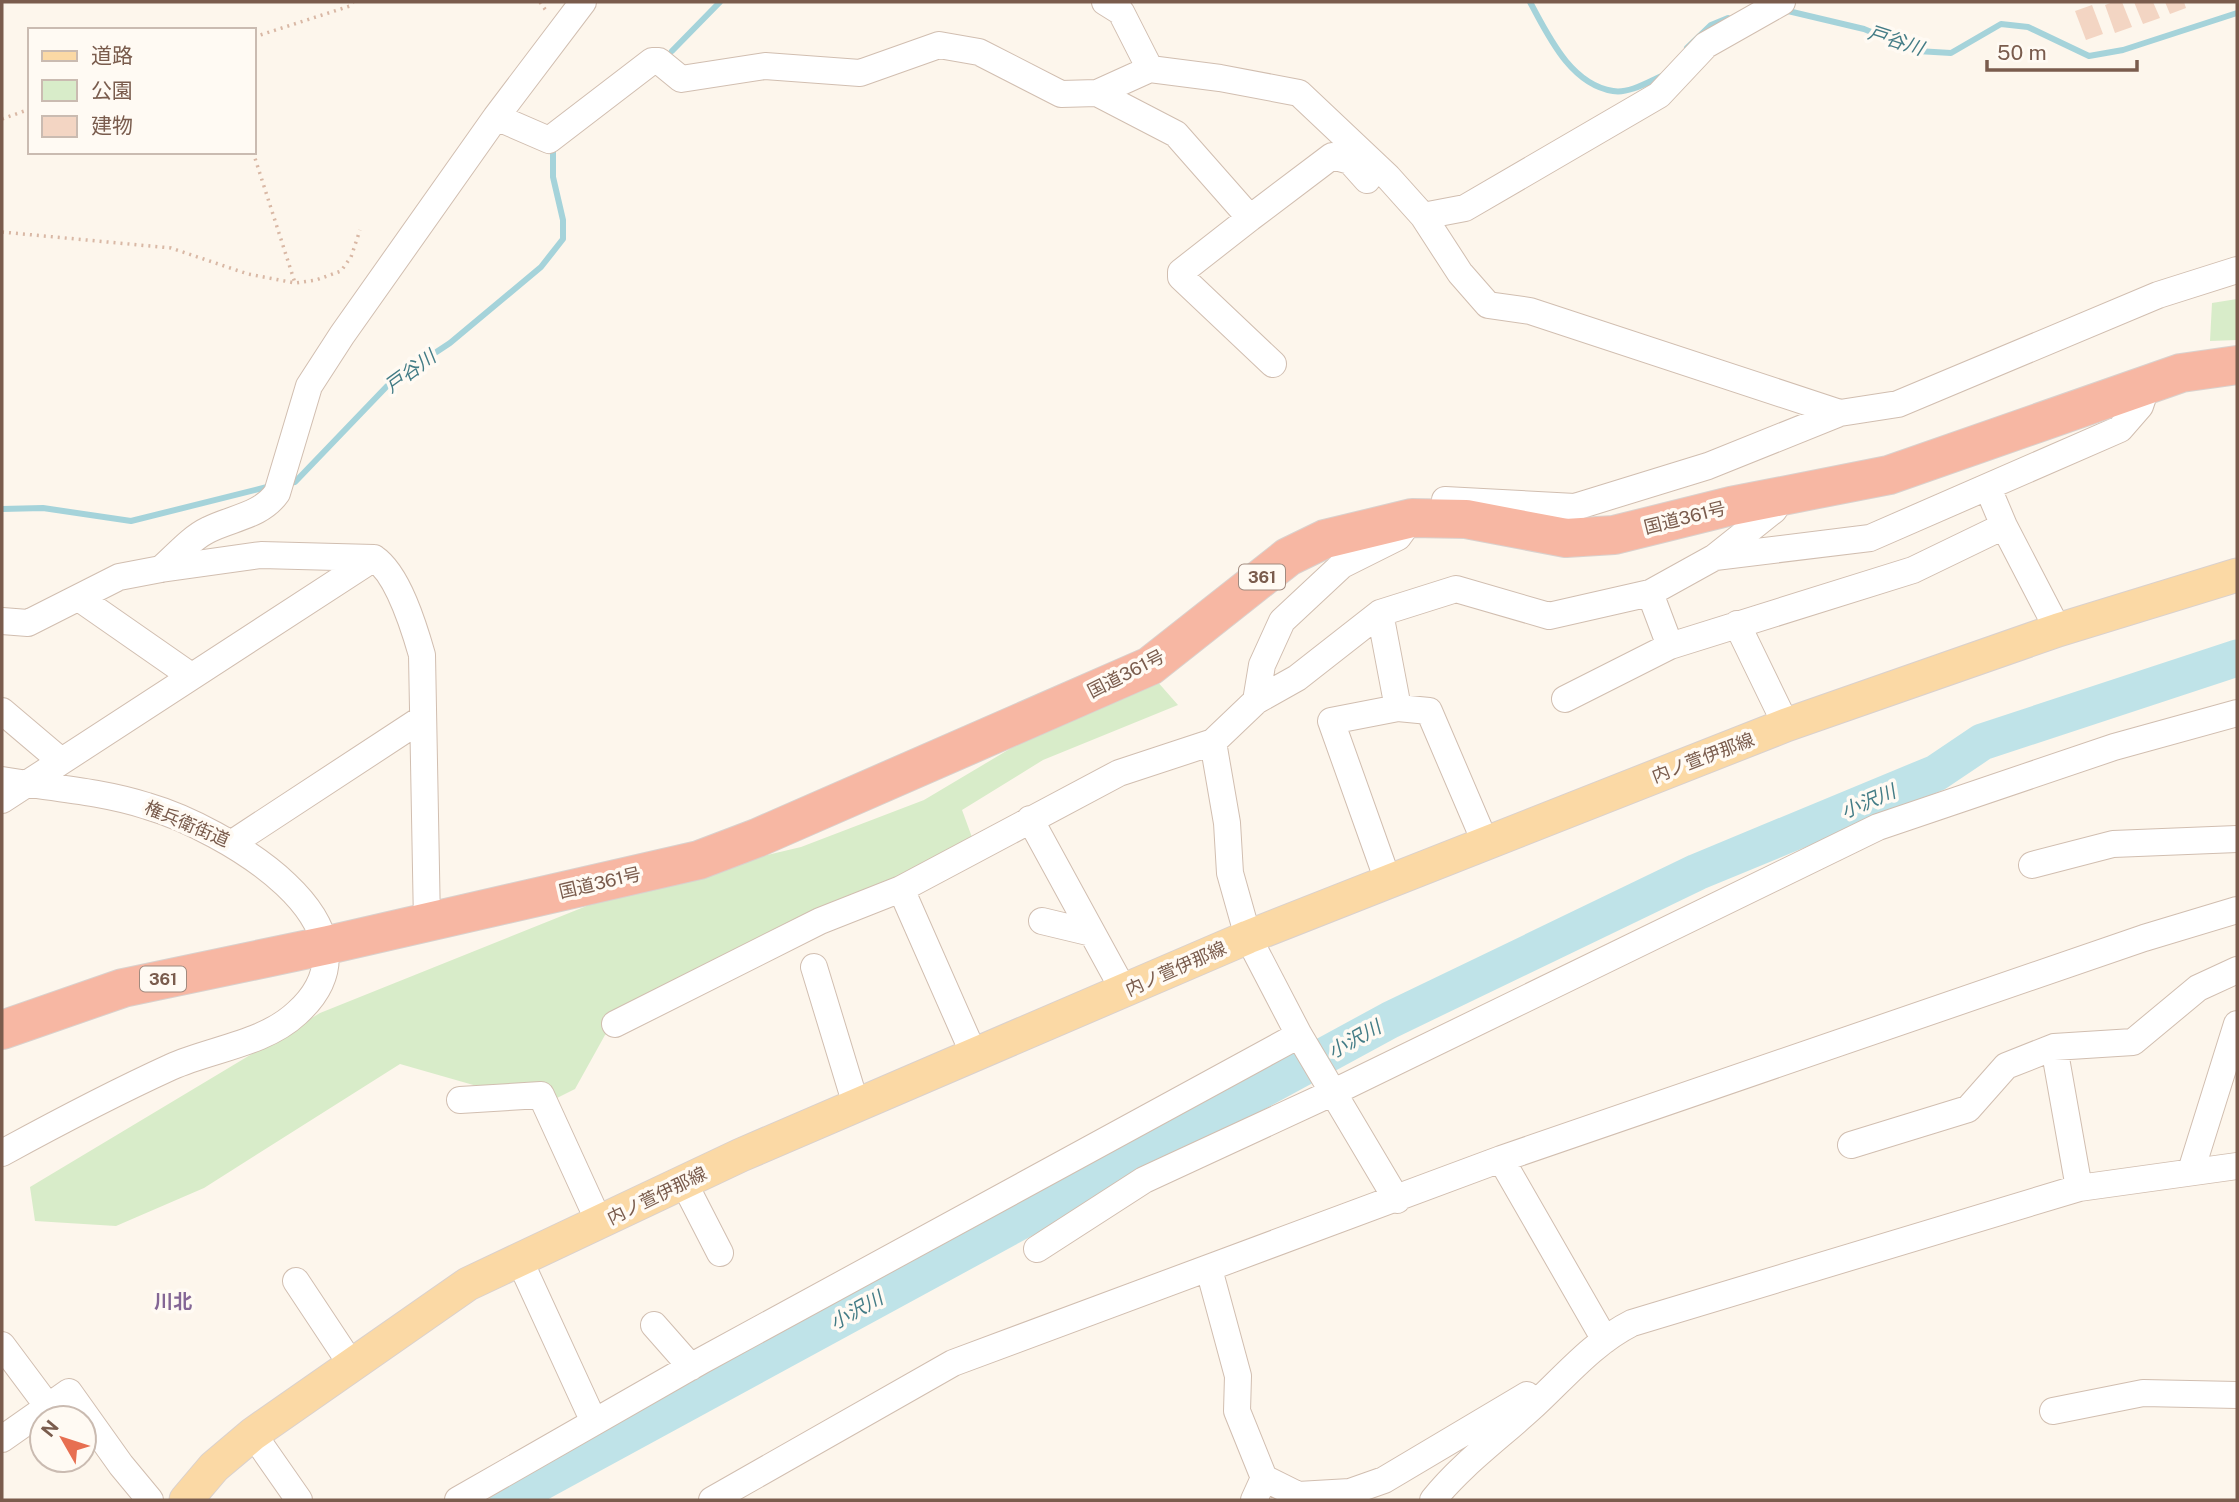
<svg xmlns="http://www.w3.org/2000/svg" width="2239" height="1502" font-family="'Public Sans','Noto Sans JP',sans-serif">
	<style>
		.green { fill: #d8ecc9 }
		.lines { fill: none; stroke-linecap: round; stroke-linejoin: round }
		.stream { stroke: #a5d3da; stroke-width: 6 }
		.river { stroke: #bfe3e8; stroke-width: 37 }
		.building { fill: #f3d5c3 }
		.minor-casing { stroke: #d1beb0; stroke-width: 28 }
		.major-casing { stroke: #dad1cd; stroke-width: 35 }
		.highway-casing { stroke: #dad1cd; stroke-width: 40 }
		.path { stroke: #d9b8a5; stroke-width: 3.5; stroke-dasharray: 2 5; stroke-linecap: butt }
		.minor { stroke: #fff; stroke-width: 26 }
		.major { stroke: #fbd9a5; stroke-width: 33 }
		.highway { stroke: #f7b7a3; stroke-width: 38 }
		.labels { text-anchor: middle; stroke-width: 7; stroke-linejoin: round; paint-order: stroke }
		.shield { fill: #fffaf3; stroke: #a28b7f; stroke-width: 2 }
		.shield-label { font-size: 16px; font-weight: bold; fill: #7a5c4d }
		.street-label { font-size: 18px; fill: #7a5c4d; stroke: #fffaf3 }
		.water-label { font-size: 19px; font-style: italic; fill: #437c86; stroke: #fffaf3 }
		.neighbourhood-label { font-size: 19px; font-weight: bold; fill: #846695; stroke: #fffaf3 }
	</style>
	<rect width="100%" height="100%" fill="#fdf6ec"/>
	<!-- green -->
	<path class="green" d="M2237,299V340L2210,341L2212,303Z
		M1156,680L1178,705L1043,760L962,810L973,840L948,867L787,926L605,1035L575,1089L543,1105L400,1064L204,1188L116,1226L35,1221L30,1187L320,1013L639,885L801,847L924,800L1087,703Z"/>
	<g class="lines">
		<!-- stream -->
		<path class="stream" d="M1530,2C1548,35 1570,84 1613,91C1629,94 1650,81 1664,75
			M1788,11L1864,29L1917,51L1951,53L2001,24L2028,27L2089,56L2123,50L2237,13
			M1687,48L1711,25L1728,18
			M672,51L720,2
			M289,483L295,482L391,382L450,343L541,267L563,239V220L553,177V148L556,147
			M2,509L43,508L131,521L271,486"/>
		<!-- river -->
		<path class="river" d="M508,1500L1390,1020L1697,872L1936,773L1982,742L2237,658"/>
	</g>
	<!-- building -->
	<path class="building" d="M2113,2H2122L2132,27L2115,33L2105,5Z
		M2134,2H2153L2160,18L2143,24Z
		M2165,2H2184L2186,8L2170,14Z
		M2092,5L2103,34L2086,40L2075,11Z"/>
	<g class="lines">
		<!-- minor casing -->
		<g class="minor-casing">
			<path id="minor" d="M1105,2L1121,12L1150,69
				M1097,93L1176,134L1250,218L1332,156L1350,161L1367,180
				M496,117L549,140L652,61H659L681,79L765,66L860,73L939,45L979,52L1061,94L1097,93L1150,69L1220,78L1299,93L1388,177L1423,216L1460,273L1488,305L1530,311L1840,413
				M1423,216L1465,208L1659,95L1706,45L1782,2
				M1250,218L1181,272V277L1273,364
				M1988,488L2004,526L2058,630
				M1445,500L1575,507L1708,466L1840,413L1898,404L2158,295L2237,270
				M1715,557L1870,538L2120,429L2140,406L2147,385
				M161,569C175,557 191,538 208,530C231,518 261,516 277,493L309,386L342,335L496,117L583,2
				M1650,593L1670,646
				M79,598L191,676
				M1380,613L1398,708L1331,721L1388,881
				M2,621L28,623L119,577L161,569L261,555L374,558C398,574 414,627 422,655L427,923
				M1737,624L1786,725
				M1565,699L1670,646L1913,570L2004,526
				M1256,701L1297,678L1380,613L1456,589L1549,616L1650,593L1715,557L1774,510L1782,497
				M1398,708L1429,711L1485,842
				M2,711L61,761
				M2,780C51,788 100,791 147,806C220,827 394,925 297,1013C264,1044 211,1049 171,1067C114,1093 57,1123 2,1153
				M2,800L374,558
				M1030,819L1124,991
				M234,842L423,718
				M2032,865L2113,844L2237,839
				M901,889L975,1057
				M1042,921L1092,933
				M814,967L856,1105
				M615,1024L820,921L901,889L1119,773L1213,742
				M2054,1047L2079,1188
				M460,1100L541,1095L600,1224
				M1851,1145L1968,1109L2006,1066L2054,1047L2133,1042L2198,988L2237,970
				M1501,1159L1605,1340
				M2191,1171L2237,1024
				M684,1183L720,1253
				M1397,1200L1299,1035L1248,937L1230,873L1227,823L1213,742L1256,701L1262,665L1282,621L1342,565L1398,537L1406,526
				M1037,1249L1144,1180L1334,1092L1878,827L2114,747L2237,713
				M520,1261L594,1422
				M1209,1269L1238,1376L1237,1411L1264,1478L1254,1500
				M296,1281L351,1364
				M654,1325L691,1367
				M2,1345L49,1408
				M2053,1411L2143,1393L2237,1395
				M253,1434L299,1500
				M2,1439L69,1392L121,1465L150,1500
				M1264,1478L1298,1495L1350,1492L1384,1480L1527,1395
				M458,1500L701,1361L1299,1035
				M712,1500L953,1363L1501,1159L2144,938L2237,910
				M1433,1500C1461,1465 1497,1439 1530,1409C1563,1379 1592,1343 1632,1323L2079,1188L2237,1166"/>
		</g>
		<!-- major casing -->
		<g class="major-casing">
			<path id="major" d="M186,1500L214,1467L253,1434L468,1284L741,1155L1248,937L1786,725L2058,630L2237,575"/>
		</g>
		<!-- highway casing -->
		<g class="highway-casing">
			<path id="highway" d="M2,1030L123,988L328,945L699,860L757,838L1150,666L1288,557L1325,539L1412,518L1466,519L1566,538L1614,535L1731,506L1889,475L2181,373L2237,365"/>
		</g>
		<!-- path -->
		<path class="path" d="M540,2L547,12
			M254,37L350,6L353,2
			M2,119L30,109
			M253,152L295,283
			M2,232L171,248L248,274L295,283L316,280L341,271L351,257L360,230"/>
		<!-- minor -->
		<use href="#minor" class="minor"/>
		<!-- major -->
		<use href="#major" class="major"/>
		<!-- highway -->
		<use href="#highway" class="highway"/>
	</g>
	<g class="labels">
		<!-- shield labels -->
		<g class="shield">
			<rect x="1239" y="564.5" width="46" height="25" rx="5"/>
			<rect x="140" y="966.5" width="46" height="25" rx="5"/>
		</g>
		<g class="shield-label">
			<text x="1262" y="583">361</text>
			<text x="163" y="985">361</text>
		</g>
		<!-- street labels -->
		<g class="street-label">
			<text transform="translate(1685 518) rotate(-14)" y="6">国道361号</text>
			<text transform="translate(1126 674) rotate(-27)" y="6">国道361号</text>
			<text transform="translate(1703 758) rotate(-21)" y="6">内ノ萱伊那線</text>
			<text transform="translate(187 824) rotate(23)" y="6">権兵衛街道</text>
			<text transform="translate(600 883) rotate(-13)" y="6">国道361号</text>
			<text transform="translate(1176 969) rotate(-24)" y="6">内ノ萱伊那線</text>
			<text transform="translate(657 1196) rotate(-26)" y="6">内ノ萱伊那線</text>
		</g>
		<!-- water labels -->
		<g class="water-label">
			<text transform="translate(1896 40) rotate(18)" y="7">戸谷川</text>
			<text transform="translate(410 371) rotate(-36)" y="7">戸谷川</text>
			<text transform="translate(1868 801) rotate(-23)" y="7">小沢川</text>
			<text transform="translate(1354 1039) rotate(-29)" y="7">小沢川</text>
			<text transform="translate(856 1310) rotate(-29)" y="7">小沢川</text>
		</g>
		<!-- neighbourhood labels -->
		<g class="neighbourhood-label">
			<text x="173" y="1308">川北</text>
		</g>
	</g>
	<!-- border -->
	<rect width="2239" height="1502" fill="none" stroke="#7a5c4d" stroke-width="7"/>
	<!-- legend -->
	<rect x="28" y="28" width="228" height="126" fill="#fffaf3" stroke="#cabbb1" stroke-width="2"/>
	<rect x="42" y="51" width="35" height="10" fill="#fbd9a5" stroke="#cabbb1" stroke-width="2"/>
	<text x="91" y="63" font-size="21" fill="#7a5c4d">道路</text>
	<rect x="42" y="80" width="35" height="21" fill="#d8ecc9" stroke="#cabbb1" stroke-width="2"/>
	<text x="91" y="98" font-size="21" fill="#7a5c4d">公園</text>
	<rect x="42" y="116" width="35" height="21" fill="#f3d5c3" stroke="#cabbb1" stroke-width="2"/>
	<text x="91" y="133" font-size="21" fill="#7a5c4d">建物</text>
	<!-- north arrow -->
	<g transform="translate(63 1439) rotate(309)"><circle r="33" fill="#fffaf3" stroke="#cabbb1" stroke-width="2"/>
	<path d="M0-5L12 26L0 18L-12 26Z" fill="#e76f51"/>
	<text y="-10" font-size="19" font-weight="bold" text-anchor="middle" fill="#7a5c4d">N</text>
	</g>
	<!-- scale -->
	<path d="M1987 60v10h150v-10" fill="none" stroke="#7a5c4d" stroke-width="3.5"/>
	<text x="1997" y="60" font-size="21" fill="#7a5c4d" stroke="#fffaf3" stroke-width="5" paint-order="stroke">50 m</text>
</svg>
